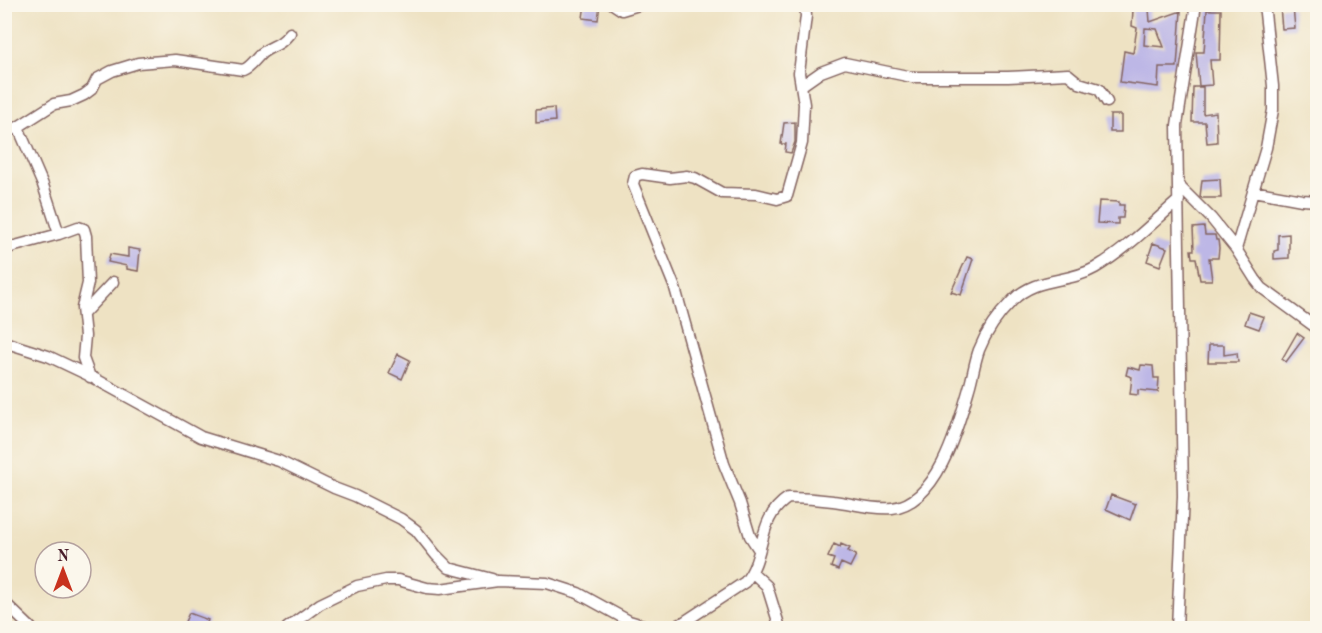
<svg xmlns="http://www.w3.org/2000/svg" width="1322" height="633" font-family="'Old Standard TT',serif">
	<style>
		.building { fill: #bdb7e6; fill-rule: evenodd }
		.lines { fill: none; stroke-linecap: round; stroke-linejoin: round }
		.street-casing { stroke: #836360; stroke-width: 13 }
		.street { stroke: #fff; stroke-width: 10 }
	</style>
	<rect width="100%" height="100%" fill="#fbf7ec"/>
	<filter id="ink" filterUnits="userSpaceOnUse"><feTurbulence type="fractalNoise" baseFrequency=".0167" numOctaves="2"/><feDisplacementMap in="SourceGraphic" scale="12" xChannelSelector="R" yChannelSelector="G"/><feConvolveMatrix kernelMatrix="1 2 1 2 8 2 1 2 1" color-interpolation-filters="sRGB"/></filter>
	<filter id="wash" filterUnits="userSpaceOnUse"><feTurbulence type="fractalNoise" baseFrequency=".008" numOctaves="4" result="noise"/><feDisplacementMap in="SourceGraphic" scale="24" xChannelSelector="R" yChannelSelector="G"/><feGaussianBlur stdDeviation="1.35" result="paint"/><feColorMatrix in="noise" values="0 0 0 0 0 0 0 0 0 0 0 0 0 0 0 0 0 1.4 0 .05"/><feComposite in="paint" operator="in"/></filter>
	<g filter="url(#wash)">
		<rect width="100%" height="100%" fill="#eee2c3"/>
		<g id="blocks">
			<!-- building -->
			<path class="building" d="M585,4H600L598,20L583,18Z
				M1280,7H1293L1295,28L1282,29Z
				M1149,9L1150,22L1181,11L1177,67H1159L1158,87L1120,82L1124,51L1133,53L1137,28L1132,26L1133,10ZM1145,28L1157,29L1164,47L1144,45Z
				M1207,10H1221L1220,60H1210L1212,85L1199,86L1196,52H1204Z
				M1193,87H1203V114L1216,112L1217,142L1207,143L1205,122H1192Z
				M554,108L555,121L536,123V110Z
				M1110,115H1121V132H1110Z
				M795,122V142L791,153L785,152L786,144H781L784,123Z
				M1220,179L1221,198H1202L1200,197L1202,180Z
				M1099,201L1119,202V205H1124L1123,218H1118V224L1097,223Z
				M1204,227L1205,235H1215L1216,240H1218L1219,248L1218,258H1209L1212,280H1200L1196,258H1192L1191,250H1194L1193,228Z
				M1289,234V258L1274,259V251L1278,250V235Z
				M1153,243L1167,248L1160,266L1147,261Z
				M128,248L140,250L138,271L127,269V266L108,262L110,254L128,257Z
				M967,257L973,259L961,295L951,292Z
				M1249,312L1264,317L1259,329L1245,324Z
				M1297,333L1304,338L1286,362L1282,359Z
				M1209,345H1224V355L1237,353L1238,362H1208Z
				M398,354L410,360L402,379L389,373Z
				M1141,365L1153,366L1154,378H1159L1158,392L1138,390V395L1130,394L1132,377L1126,375L1128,367L1140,370Z
				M1111,495L1135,504L1136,503L1130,520L1106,509Z
				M834,544L840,547L841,544L850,548L848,551L856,555L850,567L841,563L838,570L831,567L834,559L828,557Z
				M189,613L208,620L205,628H190L183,626Z"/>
		</g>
	</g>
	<g filter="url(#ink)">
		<use href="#blocks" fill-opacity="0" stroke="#836360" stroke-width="1.5"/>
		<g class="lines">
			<!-- street casing -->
			<g class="street-casing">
				<path id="street" d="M613,4L622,10L642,4
					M801,86L821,72L845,63L912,77H1008L1068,74L1079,83L1099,89L1107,102
					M18,127L43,185L59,234L78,227L84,229L86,236L88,283L82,308L85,336L83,358L90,377
					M4,132L18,127L54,104L71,101L84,95L92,89L97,79L112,71L138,63L175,60L243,70C251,67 255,59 262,53C273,44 278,48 290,33
					M1178,185L1211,218L1236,249L1255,279L1262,288L1318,329
					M1253,191L1302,200L1318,201
					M4,249L59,234
					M1236,249L1266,148L1273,110V86L1264,4
					M83,314L113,282
					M4,342L48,356L88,375L201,437L279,461L334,488L355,496L401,519L416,530L436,555L449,568L492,579
					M759,550L750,536L740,503L724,464L675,288L633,184L635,176L642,174L670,178L687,176L695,178L722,193L756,194L777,199L787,196L802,143L804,104L799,73L806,16L805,4
					M753,573L767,586L780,628
					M4,602L31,628
					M287,628L320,604L357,586L386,580H398L427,588L440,589L498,581L547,583L578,593L629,621L646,626L665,628L681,624L745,582C767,555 756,519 788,498C803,498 818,499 833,501C852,503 872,510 892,508C939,503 959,423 970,385C973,374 975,361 979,350C986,332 999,314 1012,301C1036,276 1067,284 1095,268C1126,250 1151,224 1179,200
					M1177,628L1183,496L1177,125L1196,4"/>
			</g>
			<!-- street -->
			<use href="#street" class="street"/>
		</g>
	</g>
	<!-- margin -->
	<rect width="1322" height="633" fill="none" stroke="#fbf7ec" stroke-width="24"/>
	<!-- north arrow -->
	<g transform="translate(63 570)"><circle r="28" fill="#fbf7ec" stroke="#b4a19f" stroke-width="1.5"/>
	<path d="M0-4.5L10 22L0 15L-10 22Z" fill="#c8321e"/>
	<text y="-9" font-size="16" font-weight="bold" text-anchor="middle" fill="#4a1f2b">N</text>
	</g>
</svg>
